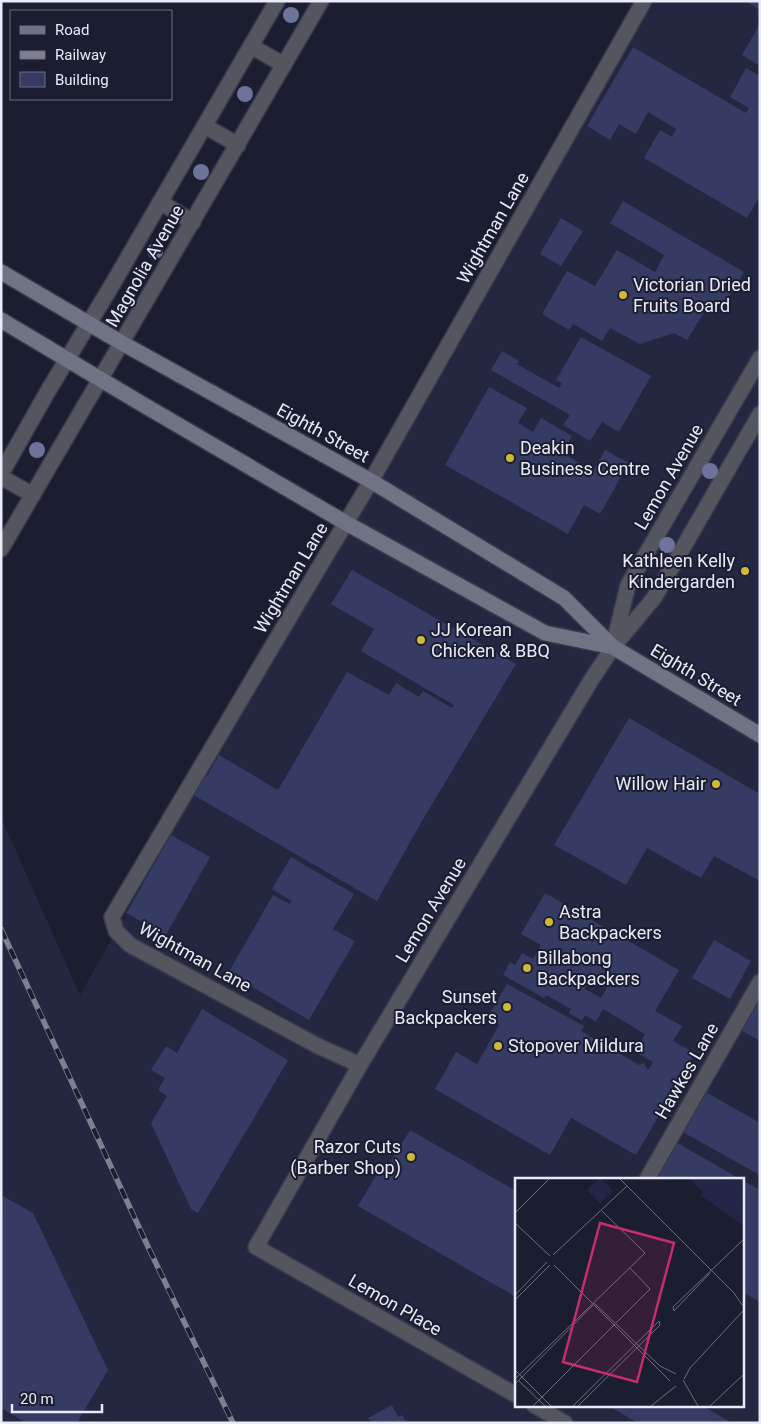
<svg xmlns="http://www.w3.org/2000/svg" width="761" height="1424" font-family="Roboto,sans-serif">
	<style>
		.built { fill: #242740; fill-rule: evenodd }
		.building { fill: #363b64; fill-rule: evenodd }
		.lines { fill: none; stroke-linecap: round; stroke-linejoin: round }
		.lane-casing { stroke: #383a4c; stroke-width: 18 }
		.street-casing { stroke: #383a4c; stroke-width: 18 }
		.secondary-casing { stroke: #383a4c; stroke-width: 18 }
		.lane { stroke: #53555f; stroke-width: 15 }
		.street { stroke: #53555f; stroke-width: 15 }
		.secondary { stroke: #707383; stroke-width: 15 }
		.rail-casing { stroke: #7e8091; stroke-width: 5.5 }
		.rail { stroke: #1b1d30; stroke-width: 4; stroke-dasharray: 11; stroke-linecap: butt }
		.tree { fill: #6e739b }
		.poi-dot { fill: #d0b736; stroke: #1b1d30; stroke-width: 2 }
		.labels { text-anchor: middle; stroke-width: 4; stroke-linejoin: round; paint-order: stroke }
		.street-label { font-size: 18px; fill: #e8ebf8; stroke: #1b1d30 }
		.poi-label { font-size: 18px; fill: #e8ebf8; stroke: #1b1d30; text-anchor: start }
		.inset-road { fill: none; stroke: #6d6f80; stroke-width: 1 }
		.view { fill: #c62d6b; fill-opacity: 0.15; stroke: #c62d6b; stroke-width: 2.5 }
		.inset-edge { fill: none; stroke: #e8ebf8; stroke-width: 2.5 }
	</style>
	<rect width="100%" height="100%" fill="#1b1d30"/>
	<!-- built -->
	<path class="built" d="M639,1H760V1423H1V817L80,995ZM516,1179H742V1405H516Z"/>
	<!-- building -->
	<path class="building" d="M745,1H760V10Z
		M760,24V66L742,55Z
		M633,47L746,113L749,108L730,97L746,68L760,76V196L747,218L644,158L660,130L672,137L676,129L648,112L636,134L619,124L610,140L587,126Z
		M623,201L744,272L721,310L709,304L687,340L674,333L640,344L610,328L602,341L573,324L569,330L542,314L567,271L595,286L617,250L655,272L664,255L610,223Z
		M561,218L583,231L561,266L540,254Z
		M581,337L651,376L619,432L602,422L590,441L563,425L570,415L491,370L502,351L519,361L517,364L559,388L562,383L556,380Z
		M489,387L527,408L518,423L533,432L541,418L572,436L562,453L593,471L605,450L629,463L600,514L584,505L568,534L445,465Z
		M352,570L516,664L422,821L377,901L190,793L202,773L207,776L219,755L278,790L347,672L389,695L396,683L419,697L423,691L452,708L454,705L361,651L374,629L331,604Z
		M629,718L760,794V881L714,856L701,878L647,848L626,885L554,845Z
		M171,835L210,857L166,935L126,913Z
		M291,857L354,894L333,929L355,941L309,1020L228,973L273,895L290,904L292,901L272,889Z
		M545,893L679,970L655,1011L682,1026L673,1041L695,1053L636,1155L571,1118L550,1155L435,1089L456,1052L477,1064L499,1025L487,1018L507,984L584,1026L581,1031L639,1065L644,1063L648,1070L653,1062L635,1052L645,1034L603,1009L596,1022L585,1015L582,1021L569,1013L571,1009L546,995L544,998L503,975L510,962L515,965L522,953L533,959L541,945L521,934ZM593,974L609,984L601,998L585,989Z
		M714,940L751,961L730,999L692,978Z
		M760,995V1041L739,1029Z
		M202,1009L288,1060L198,1213L191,1209L151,1123L167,1096L158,1090L165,1078L151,1070L166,1046L177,1053Z
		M704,1091L760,1123V1175L681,1131Z
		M410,1130L516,1191V1297L358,1206L381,1167L386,1169Z
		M674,1141L740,1179H652Z
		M742,1180L760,1190V1302L742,1292Z
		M1,1195L33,1213L108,1370L77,1423H26L1,1408Z
		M392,1405L398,1417L402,1415L407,1423H371L368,1418Z
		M607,1405H701L732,1423H638Z"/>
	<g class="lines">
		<!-- lane casing -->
		<g class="lane-casing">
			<path id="lane" d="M647,1179L760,982"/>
		</g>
		<!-- street casing -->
		<g class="street-casing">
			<path id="street" d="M251,46L284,65
				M205,126L238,145
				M160,202L193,222
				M1,474L48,391L112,285L277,1
				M1,477L33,495
				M1,549L321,1
				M614,643L628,585L760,358
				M360,1065L318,1046L130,945L116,931L112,917L327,554L371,481L644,1
				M516,1395L256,1247L360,1065L590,682L613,647L654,598L760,414
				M534,1405L565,1423"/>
		</g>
		<!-- secondary casing -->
		<g class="secondary-casing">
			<path id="secondary" d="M1,272L122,343L371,481L564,598L613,647L760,735
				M1,320L142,404L346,523L545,633L613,647"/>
		</g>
		<!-- lane -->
		<use href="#lane" class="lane"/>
		<!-- street -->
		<use href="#street" class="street"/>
		<!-- secondary -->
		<use href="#secondary" class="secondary"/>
		<!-- rail casing -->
		<g class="rail-casing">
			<path id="rail" d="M1,929L150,1251L233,1423"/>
		</g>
		<!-- rail -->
		<use href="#rail" class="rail"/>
	</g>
	<!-- trees -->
	<g class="tree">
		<circle cx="291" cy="15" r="8"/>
		<circle cx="245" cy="94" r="8"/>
		<circle cx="201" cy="172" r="8"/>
		<circle cx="155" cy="251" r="8"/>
		<circle cx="37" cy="450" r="8"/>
		<circle cx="710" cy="471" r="8"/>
		<circle cx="667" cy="545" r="8"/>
	</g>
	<!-- markers -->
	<g class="poi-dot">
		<circle cx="623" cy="295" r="5"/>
		<circle cx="510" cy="458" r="5"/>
		<circle cx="745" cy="571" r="5"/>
		<circle cx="421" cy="640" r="5"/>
		<circle cx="716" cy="784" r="5"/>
		<circle cx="549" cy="922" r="5"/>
		<circle cx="527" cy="968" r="5"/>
		<circle cx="507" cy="1007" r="5"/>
		<circle cx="498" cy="1046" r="5"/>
		<circle cx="411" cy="1157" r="5"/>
	</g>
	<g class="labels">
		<!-- street labels -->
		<g class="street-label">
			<text transform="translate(493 228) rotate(-60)" y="6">Wightman Lane</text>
			<text transform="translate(145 266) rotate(-60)" y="6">Magnolia Avenue</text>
			<text transform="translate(323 433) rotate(29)" y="6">Eighth Street</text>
			<text transform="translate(669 477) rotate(-60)" y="6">Lemon Avenue</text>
			<text transform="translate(291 578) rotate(-59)" y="6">Wightman Lane</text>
			<text transform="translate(696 675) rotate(31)" y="6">Eighth Street</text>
			<text transform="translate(431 910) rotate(-59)" y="6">Lemon Avenue</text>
			<text transform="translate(195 957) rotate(29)" y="6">Wightman Lane</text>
			<text transform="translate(687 1071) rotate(-60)" y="6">Hawkes Lane</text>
			<text transform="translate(395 1305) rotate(30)" y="6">Lemon Place</text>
		</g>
		<!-- poi labels -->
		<g class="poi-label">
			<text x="633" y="291">Victorian Dried<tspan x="633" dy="21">Fruits Board</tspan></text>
			<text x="520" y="454">Deakin<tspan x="520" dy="21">Business Centre</tspan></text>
			<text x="735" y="567" text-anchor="end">Kathleen Kelly<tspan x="735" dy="21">Kindergarden</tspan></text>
			<text x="431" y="636">JJ Korean<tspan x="431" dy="21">Chicken &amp; BBQ</tspan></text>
			<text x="706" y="790" text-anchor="end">Willow Hair</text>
			<text x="559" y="918">Astra<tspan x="559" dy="21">Backpackers</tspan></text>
			<text x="537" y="964">Billabong<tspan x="537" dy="21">Backpackers</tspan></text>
			<text x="497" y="1003" text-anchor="end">Sunset<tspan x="497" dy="21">Backpackers</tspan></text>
			<text x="508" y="1052">Stopover Mildura</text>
			<text x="401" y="1153" text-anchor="end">Razor Cuts<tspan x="401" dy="21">(Barber Shop)</tspan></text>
		</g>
	</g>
	<!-- overview -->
	<g transform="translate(515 1178)">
		<rect width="229" height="229" fill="#1b1d30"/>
		<path d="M85,0L98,13L85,25L72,12ZM174,0H229V48L186,18L188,14Z" fill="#232647"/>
		<path class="inset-road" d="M104,0L219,115L228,128M0,35L35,0M0,45L35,78M38,77L112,8M39,87L155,203M0,117L32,84M0,122L35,87M79,125L145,188L161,196M159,133L158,129L229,61M159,133L195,95M0,192L36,228M0,201L130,75L87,33M169,201L175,190L228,133M3,202L30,228M168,202L183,228M0,206L78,127M18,228L135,111L115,90M58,228L144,143L145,147L63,228M136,228L161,208M195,228L229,196"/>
		<path class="view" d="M85,45L159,65L122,204L48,184Z"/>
		<rect width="229" height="229" class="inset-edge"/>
	</g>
	<!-- border -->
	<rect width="761" height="1424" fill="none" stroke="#e8ebf8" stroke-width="5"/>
	<!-- legend -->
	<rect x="10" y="10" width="162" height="90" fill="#1b1d30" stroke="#6d6f80"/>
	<rect x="20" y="26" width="25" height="8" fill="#707383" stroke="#6d6f80"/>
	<text x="55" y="35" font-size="15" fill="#e8ebf8">Road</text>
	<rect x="20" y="51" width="25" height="8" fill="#7e8091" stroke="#6d6f80"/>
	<text x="55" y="60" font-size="15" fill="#e8ebf8">Railway</text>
	<rect x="20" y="72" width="25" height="15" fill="#363b64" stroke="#6d6f80"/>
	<text x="55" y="85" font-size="15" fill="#e8ebf8">Building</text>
	<!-- scale -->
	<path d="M12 1404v8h90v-8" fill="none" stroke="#e8ebf8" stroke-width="2.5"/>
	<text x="20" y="1404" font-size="15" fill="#e8ebf8" stroke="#1b1d30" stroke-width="4" paint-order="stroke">20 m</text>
</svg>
